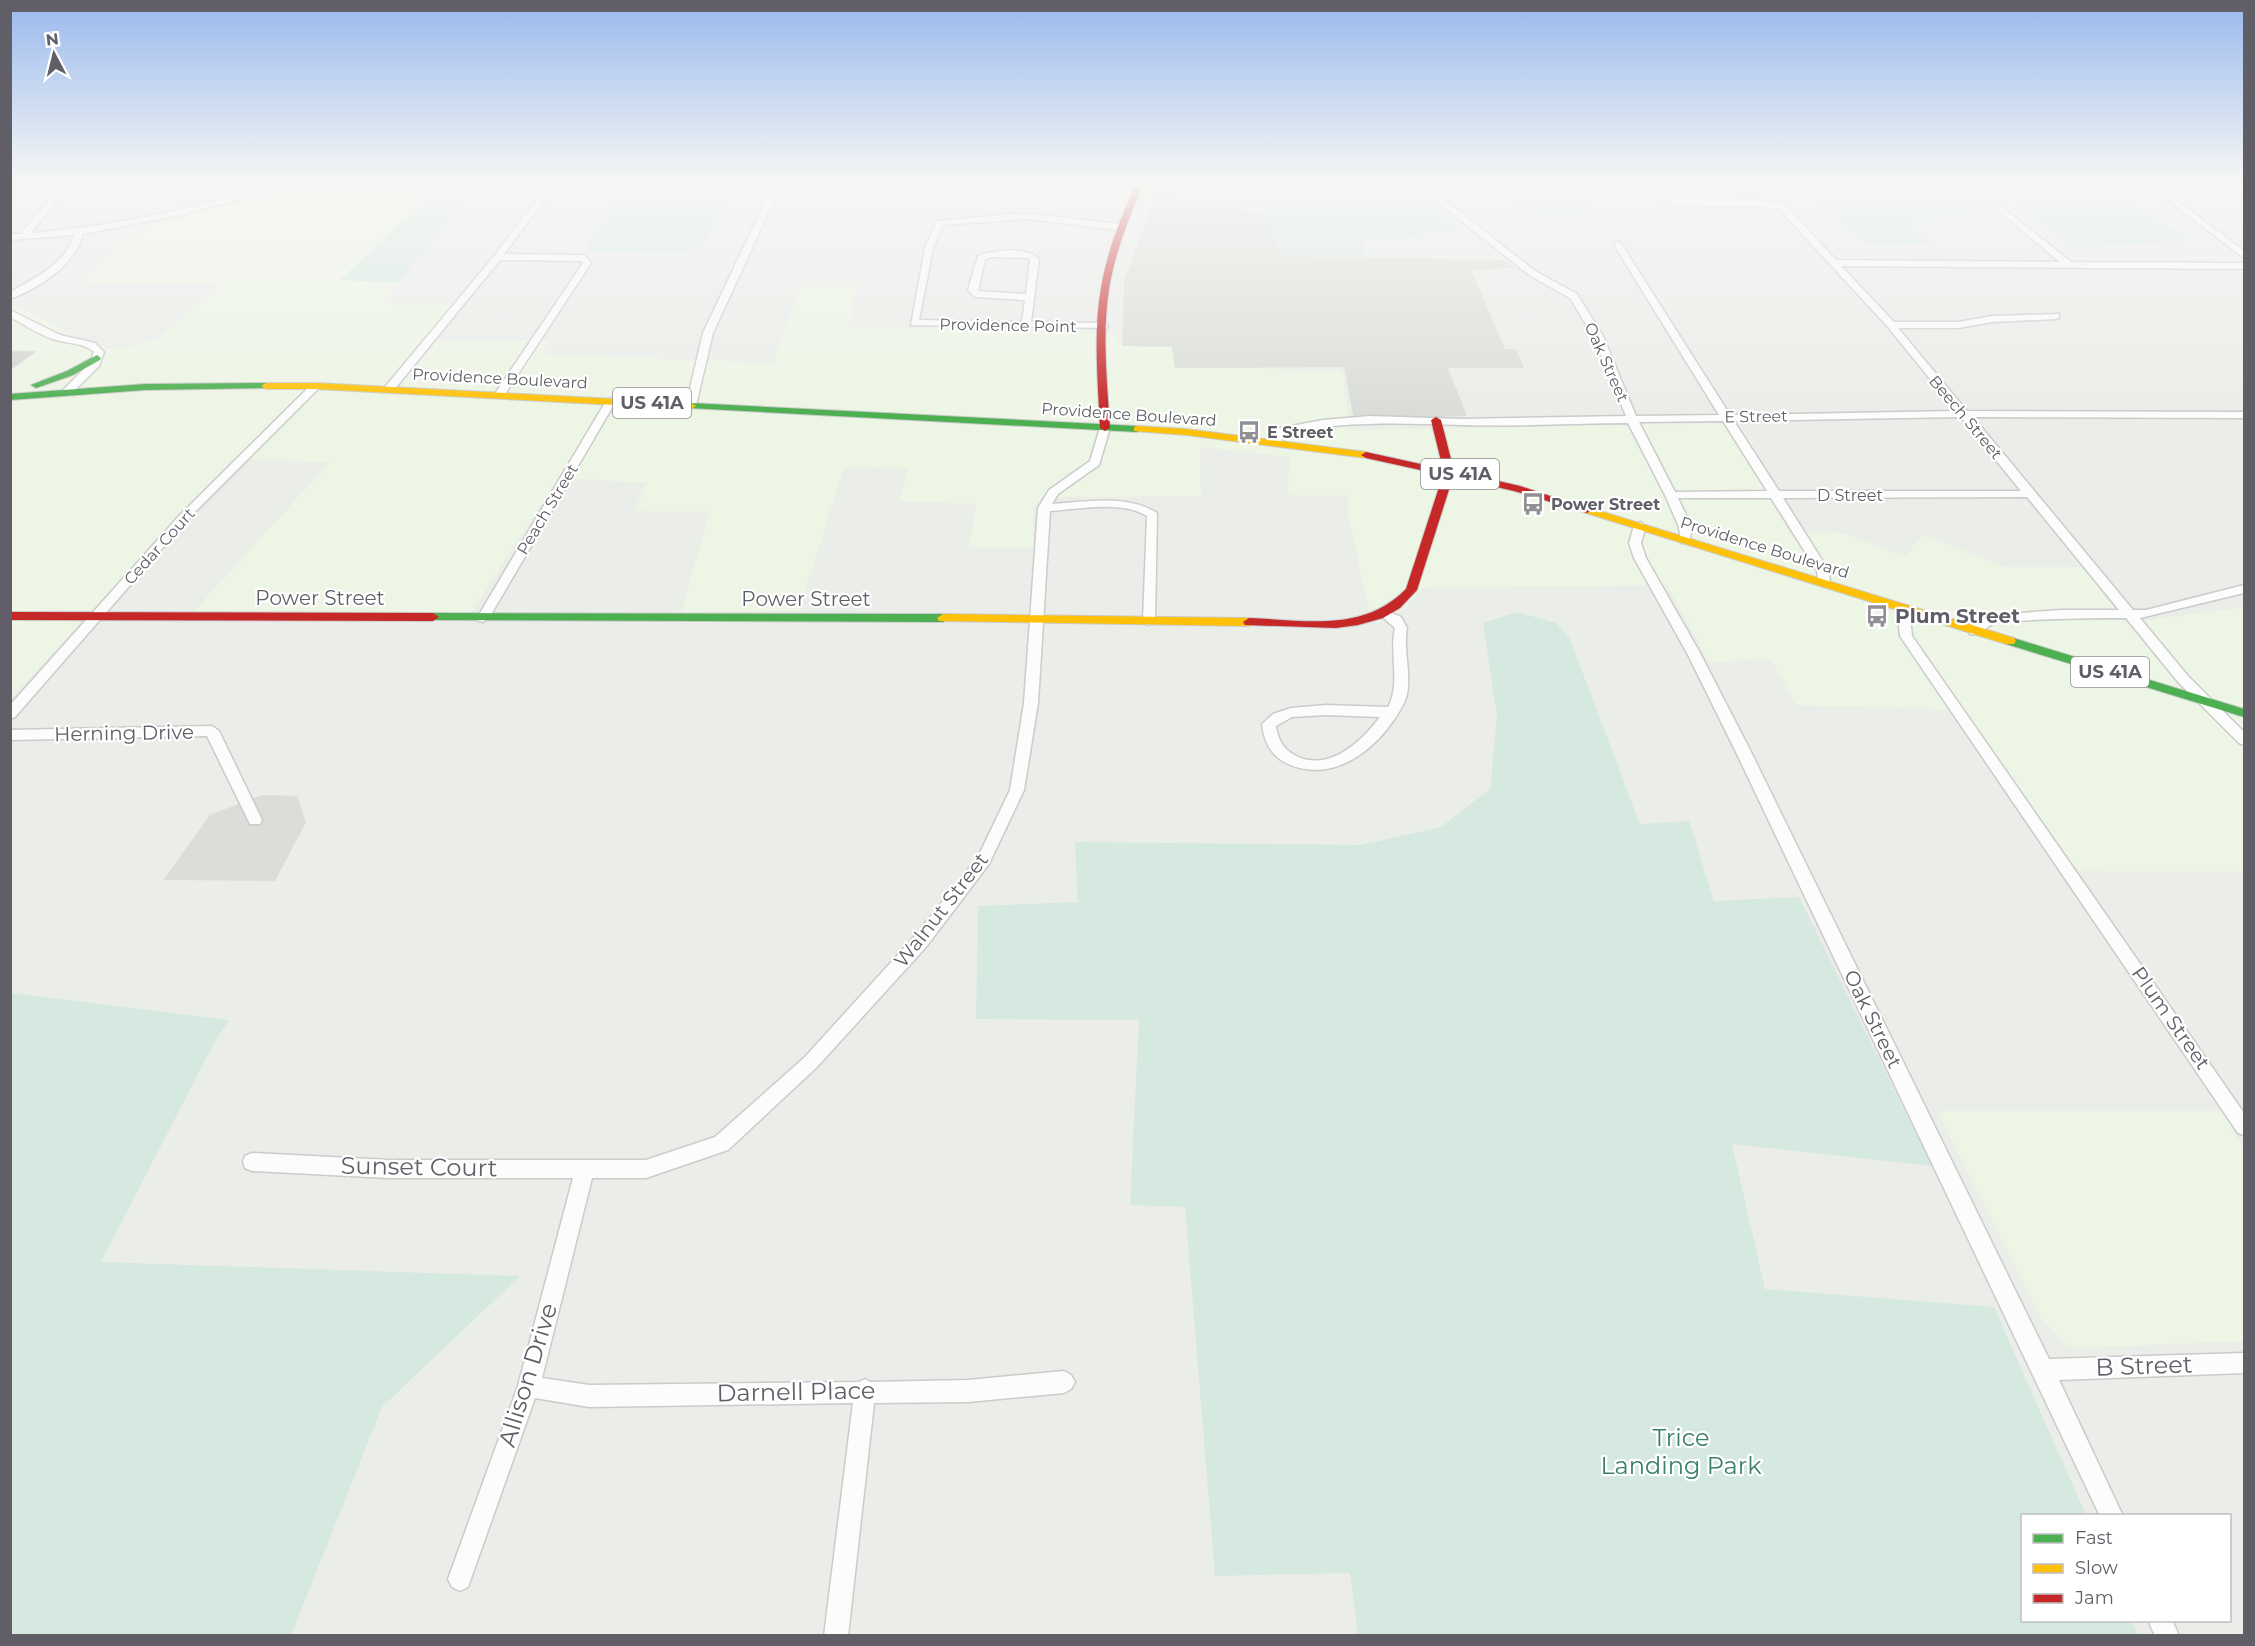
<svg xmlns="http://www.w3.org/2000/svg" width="2255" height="1646" font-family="Montserrat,sans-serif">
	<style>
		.commercial { fill: #edf5e4 }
		.industrial { fill: #dbddd9 }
		.education { fill: #daddd7 }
		.green { fill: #d6e9e1 }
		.building { fill: #d2d4d2; stroke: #dadcd8; stroke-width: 1.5 }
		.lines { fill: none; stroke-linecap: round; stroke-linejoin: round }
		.street-casing { stroke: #cacbcb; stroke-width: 3 }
		.fast-casing { stroke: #cacacb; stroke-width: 2 }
		.slow-casing { stroke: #cacacb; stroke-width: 2 }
		.jam-casing { stroke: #cacacb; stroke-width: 2 }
		.street { fill: #fcfcfc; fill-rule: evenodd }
		.fast { fill: #4caf50; fill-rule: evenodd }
		.slow { fill: #ffc107; fill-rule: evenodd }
		.jam { fill: #c62828; fill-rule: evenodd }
		.labels { text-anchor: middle; stroke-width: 4.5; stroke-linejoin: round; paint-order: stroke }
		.far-street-label { font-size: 16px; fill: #605e66; stroke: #fff }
		.far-poi-label { font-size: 16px; font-weight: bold; fill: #605e66; stroke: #fff; text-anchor: start }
		.shield { fill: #fff; stroke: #908e94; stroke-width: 1.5 }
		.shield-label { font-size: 18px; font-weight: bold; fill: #605e66 }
		.street-label { font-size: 20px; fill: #605e66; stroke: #fff }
		.poi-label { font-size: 20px; font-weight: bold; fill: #605e66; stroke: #fff; text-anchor: start }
		.near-street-label { font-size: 24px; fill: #605e66; stroke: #fff }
		.near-park-label { font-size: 24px; fill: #3b806d; stroke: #fff }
	</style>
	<rect width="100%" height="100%" fill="#ebede9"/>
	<!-- commercial -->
	<path class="commercial" d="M320,184H438L341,280L398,283L380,304L451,305L424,340H549L541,354L773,363L800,288L857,287L848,327L1112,331L1122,346L1172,347L1176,368L1342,370L1351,430L1739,423L1803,531L1839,532L1905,556L1923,535L2005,567H2083L2125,623L2244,607V872L2078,871L1963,710L1796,705L1771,659L1709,662L1667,585L1423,588L1405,609L1378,623L1370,614L1348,515V496L1287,495L1290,457L1200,447L1201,496L1062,497L1034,505L1033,548H969L976,504L899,501L908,469L844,467L799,611L681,612L710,512L634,511L647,483L558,478L471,613L194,611L330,462L232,459L11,698L10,303L78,337L110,349L137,346L161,336L223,284H83L150,225Z
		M1937,1111H2221L2244,1149V1341L2079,1348L2066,1345L2043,1321Z"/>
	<!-- industrial -->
	<path class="industrial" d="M262,795L297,796L306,822L275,881L163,880L210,815Z"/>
	<!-- education -->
	<path class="education" d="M1160,183H1267L1284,256L1503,260L1515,268L1471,270L1505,349H1516L1524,368H1448L1467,416L1354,420L1344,367L1175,368L1172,347L1122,346L1124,281Z"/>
	<!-- green -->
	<path class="green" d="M481,183L398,283L340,280L438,185L320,184Z
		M624,183H735L702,250L584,252Z
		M837,183H1043L1044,185L967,186L961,195H833Z
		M1174,183H1272L1279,204L1418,197L1461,230L1362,242L1366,257L1281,256L1266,211L1181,208Z
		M1392,183H1576L1598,218L1538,217L1490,188L1395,185Z
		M1799,183H2099L2192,241L2071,247L2012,200L1965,202L1984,219L1909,222L1933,244L1866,245Z
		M1517,612L1556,623L1570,639L1640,824L1689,821L1714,901L1799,897L1932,1166L1732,1144L1765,1289L1994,1307L2086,1515L2022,1516V1620L2132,1621L2138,1635H1358L1350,1573L1215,1576L1185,1207L1130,1205L1139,1020L976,1019L978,906L1078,902L1075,842L1361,845L1441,827L1490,789L1497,717L1483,623Z
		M11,993L229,1020L214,1043L101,1262L520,1276L382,1407L291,1635H11Z"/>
	<!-- building -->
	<path class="building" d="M10,351L35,352L10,370Z"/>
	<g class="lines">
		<!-- street casing -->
		<g class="street-casing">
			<path id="street" d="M62,183H70L31,233C121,226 203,205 291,183H303L181,215L83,234C75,265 39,288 10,299V292C35,278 66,264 74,235L10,240V234H21Z
				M549,183H557L504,254L584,255L591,263L503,397L494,395L583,263L581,261L500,260L393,391H385V387L495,255Z
				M774,183H782L713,333L696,405L687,407L686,405L703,333Z
				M1414,183H1423L1535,271L1577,294L1603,336L1636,416L1719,415L1614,245L1618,242L1622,245L1730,415L1956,411L1888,327L1779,209C1739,199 1664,220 1637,183H1645L1653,190L1677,199L1758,200L1785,205L1836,260L2060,262L1995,208V204H1998L2071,262L2244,263V269L1841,266L1894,322H1958L1992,316L2059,314V318L2056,319L1992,322L1958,328H1898L1967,411L2244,412V418L1973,417L2133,610H2146L2244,585V593L2140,618L2188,676L2244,732V745L2239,743L2178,682L2126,618C2083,618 2041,619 1999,622C1987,623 1983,637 1970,634L1969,631L1970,628L1990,615L2061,610H2119L2027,497L1783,498L1829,571L1830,583L1824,587L1818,583L1817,571L1771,498H1678C1684,512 1695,527 1689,543H1681L1679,527L1665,495L1628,423C1573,423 1518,427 1463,425C1402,423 1344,421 1284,433L1280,444H1272L1271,442L1275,429L1323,420L1370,416L1462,419L1626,416L1593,336L1570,298L1529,275ZM1961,417L2021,491H1779L1734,421ZM1723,421L1767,491L1675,492L1639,422Z
				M2145,183H2154L2244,251V258Z
				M1012,214L1042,215L1120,224L1124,227L1120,230L1027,219L943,225L933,248L919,320L1022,322L1025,300L975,297L968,290L978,256C994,250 1027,246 1039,259L1031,322L1103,323L1108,326L1106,328L911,325L925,248L937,221ZM992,257L1028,258L1030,260L1026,294L978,291L985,259Z
				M10,310L60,335L95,343L104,352L99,366L71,394H63V390L90,363L94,352C83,342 67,344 53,339C38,334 25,325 10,317Z
				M312,384L321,386L187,520L15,717L10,719V705L179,516Z
				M611,398L616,401L489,618L483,622L478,621L477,618L606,401Z
				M1105,425L1110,428L1099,465L1058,494L1052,504C1086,502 1127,494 1157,513L1155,621L1149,625L1143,621L1147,516C1121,500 1079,509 1050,511L1038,703L1024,790L989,864L926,947L817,1067L728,1150L646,1178H592L542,1378L589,1385L859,1382L865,1379L870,1382L968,1380L1064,1371L1071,1375L1075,1382L1071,1389L1064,1393L968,1402L874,1403L848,1636H824L853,1403L589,1407L535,1398L468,1587L460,1591L452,1587L448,1579L518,1386L573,1178H389L252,1171L245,1168L243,1162L245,1156L252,1153L389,1160H646L715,1137L805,1057L914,937L978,857L1010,790L1024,703L1038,508L1049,490L1090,461L1100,428Z
				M1640,522L1646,526L1641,543L1646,558L1700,653L1750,750L2049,1359L2244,1353V1373L2059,1380L2123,1516H2100L1735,750L1687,653L1634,558L1629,543L1634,526Z
				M1903,605L1909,609L1912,636L2244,1113V1135L2238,1133L1900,636L1897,609Z
				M1385,610L1401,617L1407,628C1402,652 1415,683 1403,705C1381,746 1336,785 1288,764C1271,756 1264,742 1262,724L1273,714L1291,708L1326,705L1388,707C1401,684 1389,653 1395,628L1379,614ZM1326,715L1380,717C1361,742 1330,772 1296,756C1283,749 1278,740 1276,726L1292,717Z
				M212,726L219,731L262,820L260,824H250L207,736L10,740V730Z
				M2148,1620H2172L2179,1636H2155Z"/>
		</g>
		<!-- fast casing -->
		<g class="fast-casing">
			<path id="fast" d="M97,355L101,358L100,360L73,375L36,388L31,385L67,371Z
				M266,383L271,386L269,388L145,390L10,400V394L145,384Z
				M691,403L1137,426L1142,429L1137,432L688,408V404Z
				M433,613L943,614L949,618L943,622L429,620L427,617Z
				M2010,637L2244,709V717L2006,644L2004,641Z"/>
		</g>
		<!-- slow casing -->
		<g class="slow-casing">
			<path id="slow" d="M316,383L691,403L696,406L691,409L316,389H266L261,386L266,383Z
				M1137,426L1186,429L1366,452L1371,455L1366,458L1186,435L1134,431V427Z
				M1587,507L2014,638L2016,641L2014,644H2006L1583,512V508Z
				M943,614L1249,618L1255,622L1249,626L939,621L937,618Z"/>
		</g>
		<!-- jam casing -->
		<g class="jam-casing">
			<path id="jam" d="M1137,183H1144C1129,217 1115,252 1109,289C1102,335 1107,382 1110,428L1105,431L1100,428C1098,382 1093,334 1101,288C1107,252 1121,216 1137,183Z
				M1436,417L1441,420L1454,471L1520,486L1592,510L1587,513L1514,491L1453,477L1417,590L1400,608L1383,618L1358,625L1336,628L1245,625L1243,622L1249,618C1305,620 1363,633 1406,589L1443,475L1366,458L1361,455L1366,452L1443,469L1431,420Z
				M10,612L433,613L439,617L433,621L10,620Z"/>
		</g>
		<!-- street -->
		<use href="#street" class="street"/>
		<!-- fast -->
		<use href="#fast" class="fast"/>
		<!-- slow -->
		<use href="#slow" class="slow"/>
		<!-- jam -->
		<use href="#jam" class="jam"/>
	</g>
	<!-- sky -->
	<linearGradient id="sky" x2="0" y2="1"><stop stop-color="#9ab9ed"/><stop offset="0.44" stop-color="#f6f7f5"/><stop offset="1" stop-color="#f6f7f5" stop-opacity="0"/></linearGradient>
	<rect width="2255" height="413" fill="url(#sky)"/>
	<!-- icons -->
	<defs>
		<g id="bus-bare" transform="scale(1.8)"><path d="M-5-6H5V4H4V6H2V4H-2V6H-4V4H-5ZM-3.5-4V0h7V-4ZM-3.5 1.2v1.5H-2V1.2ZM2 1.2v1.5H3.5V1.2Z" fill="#919094" stroke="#fff" stroke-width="2.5" paint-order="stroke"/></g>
	</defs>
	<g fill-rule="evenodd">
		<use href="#bus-bare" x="1249" y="432"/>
		<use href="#bus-bare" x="1533" y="504"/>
		<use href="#bus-bare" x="1877" y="616"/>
	</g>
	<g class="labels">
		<!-- far-street labels -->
		<g class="far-street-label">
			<text transform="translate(1008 325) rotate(1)" y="6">Providence Point</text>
			<text transform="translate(1607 362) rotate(66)" y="6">Oak Street</text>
			<text transform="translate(500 378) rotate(3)" y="6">Providence Boulevard</text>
			<text transform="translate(1129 414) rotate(4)" y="6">Providence Boulevard</text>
			<text transform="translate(1756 416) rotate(-1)" y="6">E Street</text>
			<text transform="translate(1966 417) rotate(50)" y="6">Beech Street</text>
			<text x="1850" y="501">D Street</text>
			<text transform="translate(547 509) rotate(-59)" y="6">Peach Street</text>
			<text transform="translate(159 546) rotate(-48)" y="6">Cedar Court</text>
			<text transform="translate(1765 547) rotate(17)" y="6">Providence Boulevard</text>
		</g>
		<!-- far-poi labels -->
		<g class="far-poi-label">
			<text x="1267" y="438">E Street</text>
			<text x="1551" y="510">Power Street</text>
		</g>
		<!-- shield labels -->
		<g class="shield">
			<rect x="613" y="388" width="78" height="30" rx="4.5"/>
			<rect x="1421" y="459" width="78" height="30" rx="4.5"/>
			<rect x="2071" y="657" width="78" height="30" rx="4.5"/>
		</g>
		<g class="shield-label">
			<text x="652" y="409">US 41A</text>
			<text x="1460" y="480">US 41A</text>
			<text x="2110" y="678">US 41A</text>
		</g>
		<!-- street labels -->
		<g class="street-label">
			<text x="320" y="605">Power Street</text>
			<text x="806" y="606">Power Street</text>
			<text transform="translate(124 733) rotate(-1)" y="7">Herning Drive</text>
			<text transform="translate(941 910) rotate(-52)" y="7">Walnut Street</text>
			<text transform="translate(2171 1018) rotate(55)" y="7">Plum Street</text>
			<text transform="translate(1873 1019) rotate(64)" y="7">Oak Street</text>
		</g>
		<!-- poi labels -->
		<g class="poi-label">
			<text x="1895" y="623">Plum Street</text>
		</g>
		<!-- near-street labels -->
		<g class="near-street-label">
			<text transform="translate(419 1167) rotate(1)" y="8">Sunset Court</text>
			<text transform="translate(2144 1366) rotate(-2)" y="8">B Street</text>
			<text transform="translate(528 1375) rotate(-73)" y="8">Allison Drive</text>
			<text transform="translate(796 1392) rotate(-1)" y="8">Darnell Place</text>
		</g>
		<!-- near-park labels -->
		<g class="near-park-label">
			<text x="1681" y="1446">Trice<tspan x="1681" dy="28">Landing Park</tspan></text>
		</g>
	</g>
	<!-- border -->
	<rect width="2255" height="1646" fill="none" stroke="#605e66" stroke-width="24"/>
	<!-- legend -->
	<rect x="2021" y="1514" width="210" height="108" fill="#ffffff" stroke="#bfbfc2" stroke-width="1.5"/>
	<rect x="2033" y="1534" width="30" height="9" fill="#4caf50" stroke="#bfbfc2" stroke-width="1.5"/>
	<text x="2075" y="1544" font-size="18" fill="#605e66">Fast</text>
	<rect x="2033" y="1564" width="30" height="9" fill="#ffc107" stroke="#bfbfc2" stroke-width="1.5"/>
	<text x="2075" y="1574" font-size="18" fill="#605e66">Slow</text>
	<rect x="2033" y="1594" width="30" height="9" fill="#c62828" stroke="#bfbfc2" stroke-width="1.5"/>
	<text x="2075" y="1604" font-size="18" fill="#605e66">Jam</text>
	<!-- north arrow -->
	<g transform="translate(54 54) rotate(353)" stroke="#ffffff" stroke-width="4.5" paint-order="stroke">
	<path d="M0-4.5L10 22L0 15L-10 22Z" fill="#605e66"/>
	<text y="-9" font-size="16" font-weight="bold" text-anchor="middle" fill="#605e66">N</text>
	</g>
</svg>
